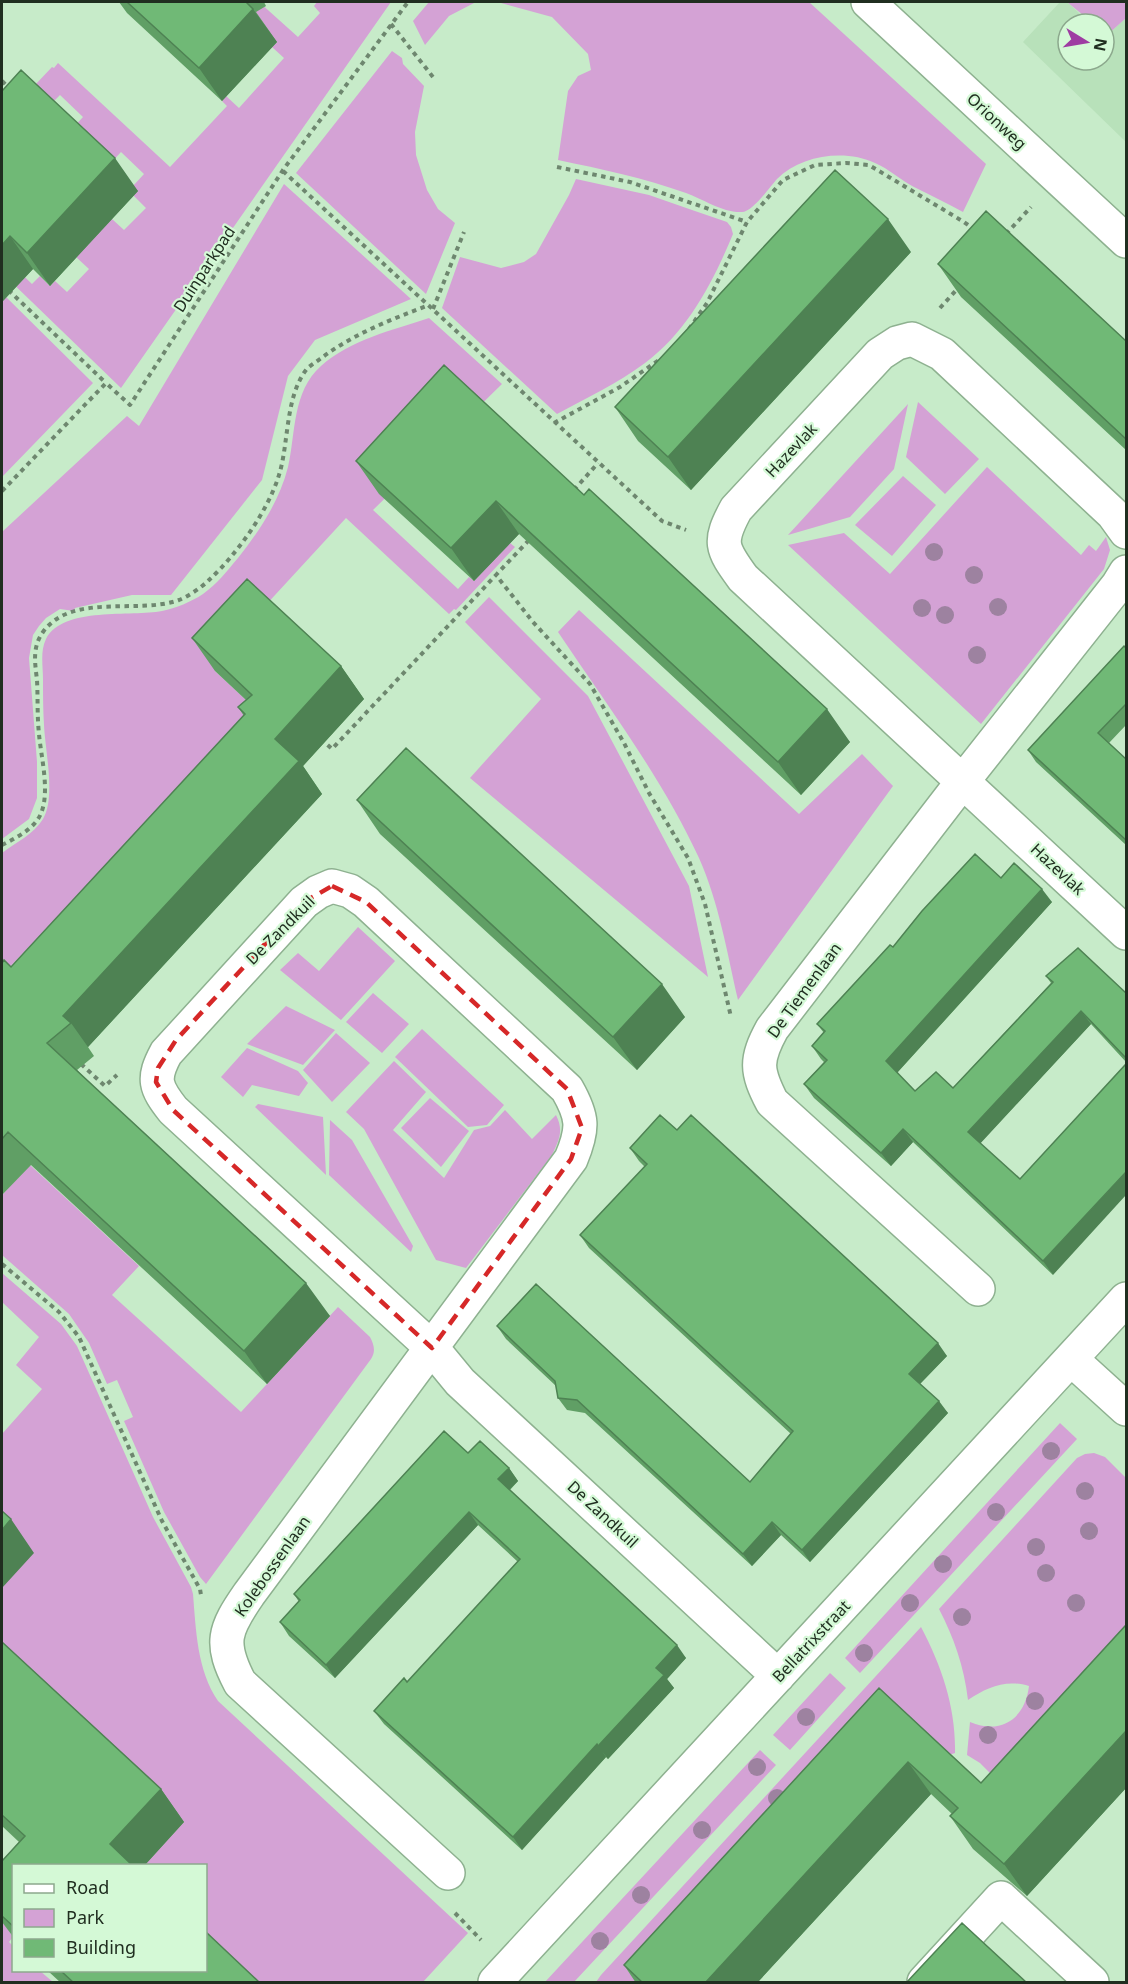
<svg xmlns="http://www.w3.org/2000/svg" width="1128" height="1984" font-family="'Noto Sans',sans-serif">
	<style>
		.built { fill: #b8e1ba }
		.green { fill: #d4a2d5 }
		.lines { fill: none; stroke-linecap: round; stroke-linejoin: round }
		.minor-casing { stroke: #8eb190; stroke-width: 36 }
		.path { stroke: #6e876f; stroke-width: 4; stroke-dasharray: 4.5 4.5; stroke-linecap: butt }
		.minor { stroke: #fff; stroke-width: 33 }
		.tree { fill: #9d82a0 }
		.wall { fill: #609f65 }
		.shaded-wall { fill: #4e8253 }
		.building { fill: #70b976; stroke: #4e8253; stroke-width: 1.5 }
		.marked { fill: none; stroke: #d62828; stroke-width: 4.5; stroke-dasharray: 12 8; stroke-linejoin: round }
		.labels { text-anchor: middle; stroke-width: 4.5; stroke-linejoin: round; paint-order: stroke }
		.street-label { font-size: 16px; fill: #202e20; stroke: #d4f9d6 }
	</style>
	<rect width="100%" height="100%" fill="#c7ebc9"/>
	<!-- built -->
	<path class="built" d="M1060,2H1067L1091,24H1068V60H1104V34L1106,36L1126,18V142L1023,42Z"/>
	<!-- green -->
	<path class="green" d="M234,2H259L298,37L320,13L314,6L317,2H391L121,388L2,273V255L32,284L40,276L50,286L55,281L67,292L89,269L76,257L112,219L124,230L146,208L134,196L133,186L144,174L121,152L109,165L72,129L83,117L60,95L48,107L2,120L52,67L54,68L58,63L170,167L227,106L222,101L226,96L239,108L284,58L272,47L277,42Z
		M429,2H809L986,164L963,212C947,203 930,195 914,187C901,180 889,169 875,163C845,149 801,155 777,179C770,187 752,212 742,212C723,213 703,199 686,193C644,178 601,169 558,160L568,91L578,76L591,70L588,54L552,17L501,3L476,2L449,16L425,45L413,21Z
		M1067,2H1126V18L1106,36L1104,24H1094Z
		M392,51L402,58L403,64L424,86L415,132L416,155L427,190L438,209L455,223L426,294L296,173Z
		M576,179L649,195L692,210L727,222L731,227L733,234C713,282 688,331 645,363C618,383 587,398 557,414L442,308L460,257L501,268L524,262L536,254L569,195Z
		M284,184L411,299L315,340L288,376L262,480L171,595H132L75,608L74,611L60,609L46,618L39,626L33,635L29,658L37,762V798L29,819L2,839V532L127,416L139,426Z
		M2,293L93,383L2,477Z
		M429,318L502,384L373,510L458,589L469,577L474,581L510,543L515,547L456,610L454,609L449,614L346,518L264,607L215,671L287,738L124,848L3,974L2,982V853C15,843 34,834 43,819C56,798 45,749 44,725C43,710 43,694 43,679C43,666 40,651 46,639C63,606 132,617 162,611C176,608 191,602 203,594C217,584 227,571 238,558C260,530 279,502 288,467C296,432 292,392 321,366C350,340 393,330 429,318Z
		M918,402L979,459L945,494L906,457Z
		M908,404L894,469L850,517L788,535Z
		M987,467L1081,555L1089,545L1096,551L1106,537L1110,550L1104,569L981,724L788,545L844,533L890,574Z
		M903,476L936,505L892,556L855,525Z
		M489,597L588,696L689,886L708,977L470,778L541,699L465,622Z
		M579,610L799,814L862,754L893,786L738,1000C727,952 719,903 699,858C662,778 607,705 558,632Z
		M358,927L395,961L341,1020L280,970L298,953L319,971Z
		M373,993L409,1024L382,1053L346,1022Z
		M286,1006L335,1030L303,1065L247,1044Z
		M422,1029L504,1105L487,1125L468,1127L395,1057Z
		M336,1033L370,1063L332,1102L303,1070Z
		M247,1048L298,1071L308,1083L299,1096L252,1085L243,1097L221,1077Z
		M394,1061L426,1092L393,1130L444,1178L474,1130L490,1126L505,1110L532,1139L556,1115C564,1131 559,1140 552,1155L466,1268L436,1260L364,1129L346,1112Z
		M430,1098L469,1131L441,1167L401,1128Z
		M258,1104L323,1117L326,1175L255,1107Z
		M330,1120L352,1140L413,1246L411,1252L329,1175Z
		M30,1165L139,1266L112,1295L241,1412L338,1307L370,1337C374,1345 376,1351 371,1359L206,1584L200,1577L164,1512L124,1421L133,1417L117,1380L107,1384L89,1343L69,1314L2,1255V1195Z
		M2,1273L61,1324L77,1346L153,1517L191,1587L193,1594C196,1630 197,1670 218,1701L468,1933L423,1982H247L206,1944V1866L144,1865L184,1822L2,1654V1434L42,1389L16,1365L39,1337L2,1302Z
		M1060,1423L1077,1439L860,1673L845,1658Z
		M1094,1453L1105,1457L1126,1478V1682L993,1776L980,1763L967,1755L970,1722C1001,1735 1025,1719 1029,1686C1006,1679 987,1687 968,1700C964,1666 954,1638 939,1609L1077,1458L1085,1454Z
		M921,1627C942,1667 956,1708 955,1753L949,1755L660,1982H596L601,1975Z
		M830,1673L846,1688L790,1750L773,1735Z
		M760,1750L776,1765L574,1982H545Z
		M2,1919L13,1937L9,1942L13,1946L14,1970L40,1971L53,1982H2Z"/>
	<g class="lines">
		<!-- minor casing -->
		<g class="minor-casing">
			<path id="minor" d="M868,2L1126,241
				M1126,532L1113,514L942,354L912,339L897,343L880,354L736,509C718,542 721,548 743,578L1126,933
				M978,1289L772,1102C756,1071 755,1060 772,1029L963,781L1118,585L1126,572
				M1071,1359L1126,1409
				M448,1873L240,1683C219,1643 224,1630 249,1594L571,1159C584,1128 583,1117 567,1089L366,902L350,891L332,886L318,892L304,902L166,1053C152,1079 155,1087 173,1110L432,1348L460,1382L778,1676
				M495,1982L1126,1299
				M924,1982L1001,1898L1092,1982"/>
		</g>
		<!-- path -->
		<path class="path" d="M391,24L433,77
			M2,81L10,89
			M557,167L630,182L747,222
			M283,171L662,521L686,530
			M1006,234L1031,207
			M2,284L106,383
			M940,308L959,287
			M433,309L464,232
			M689,329L707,303L747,222L783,180L815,165L846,163L869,165L964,222L975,230
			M554,423L620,387L659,360
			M574,490L598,463
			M2,491L106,383L130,405L283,170L408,2
			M529,540L496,575L533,622L590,684L624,743L649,793L688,858L705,904L731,1017
			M321,739L332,749L496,575
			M2,845C14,839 30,831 38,819C52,798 41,758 39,734C37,716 38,698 37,680C35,663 32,647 43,632C72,592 138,615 179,600C189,596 202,587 209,580C237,554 268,511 279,475C289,443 285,398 306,370C309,366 315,363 320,359C353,334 390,320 429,305
			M81,1064L105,1086L117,1075
			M2,1264L59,1312L79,1337L162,1521L200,1589L201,1595
			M455,1913L481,1940"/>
		<!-- minor -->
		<use href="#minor" class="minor"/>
	</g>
	<!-- trees -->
	<g class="tree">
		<circle cx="934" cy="552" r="9"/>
		<circle cx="974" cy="575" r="9"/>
		<circle cx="998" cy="607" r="9"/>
		<circle cx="922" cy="608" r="9"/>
		<circle cx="945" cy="615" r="9"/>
		<circle cx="977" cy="655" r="9"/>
		<circle cx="1051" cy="1451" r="9"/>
		<circle cx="1085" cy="1491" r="9"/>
		<circle cx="996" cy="1512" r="9"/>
		<circle cx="1089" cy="1531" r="9"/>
		<circle cx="1036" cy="1547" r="9"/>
		<circle cx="943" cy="1564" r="9"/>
		<circle cx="1046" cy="1573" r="9"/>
		<circle cx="910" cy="1603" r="9"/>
		<circle cx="1076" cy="1603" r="9"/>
		<circle cx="962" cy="1617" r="9"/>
		<circle cx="864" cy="1653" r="9"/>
		<circle cx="1035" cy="1701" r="9"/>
		<circle cx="806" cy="1717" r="9"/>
		<circle cx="988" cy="1735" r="9"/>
		<circle cx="757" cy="1767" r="9"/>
		<circle cx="777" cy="1798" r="9"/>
		<circle cx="702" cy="1830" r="9"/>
		<circle cx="641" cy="1895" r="9"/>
		<circle cx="600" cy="1941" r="9"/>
	</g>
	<!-- wall -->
	<path class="wall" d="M119,2H264L266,6L256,12L277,42L222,101L127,13Z
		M2,91L138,191L50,286L33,269L2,302Z
		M911,252L691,490L638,441L615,407Z
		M938,264L1126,341V450L961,297Z
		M444,365L850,742L801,795L519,534L474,581L379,494L356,461Z
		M192,638L341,666L364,699L303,766L322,794L88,1047L94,1056L77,1070L330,1316L267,1384L31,1165L2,1195V963L11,967L244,716L238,707L246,700L215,671Z
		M1126,648V725L1109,743L1126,759V845L1036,762L1028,750Z
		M357,800L685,1017L637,1070L380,834Z
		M1001,878L1052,902L897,1073L915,1091L953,1088L1051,983L1046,976L1126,993V1062L1091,1024L980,1143L1053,1275L913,1142L891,1166L814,1098L804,1084L824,1062L821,1059L812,1046L824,1033L817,1024L893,947Z
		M677,1130L947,1356L920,1384L948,1413L810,1562L781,1535L752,1566L585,1413L567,1410L558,1398L556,1386L506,1339L497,1326L750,1482L791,1434L589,1248L580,1235L645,1167L639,1161L630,1148Z
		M509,1468L518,1481L510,1490L686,1658L667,1679L674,1688L608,1759L606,1757L522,1850L384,1724L374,1711L407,1682L518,1562L478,1525L335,1678L289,1636L280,1622L299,1602L294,1594Z
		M1126,1625V1788L1027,1896L973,1849L950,1816L952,1814L931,1794L757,1983H636L624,1965L879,1688L981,1783Z
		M2,1642L161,1789L184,1822L144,1866H14V1938L2,1922V1861L19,1842L2,1826Z
		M48,1971H206L260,1983H61Z"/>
	<!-- shaded-wall -->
	<path class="shaded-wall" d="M253,9L277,42L222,101L199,68Z
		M115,158L138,191L50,286L27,253Z
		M888,219L911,252L691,490L668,457Z
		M10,236L33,269L2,302V245Z
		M496,501L519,534L474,581L451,548Z
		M341,666L364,699L303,766L322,794L88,1047L71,1023L63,1016L275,739Z
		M827,709L850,742L801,795L778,762Z
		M1042,889L1052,902L895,1075L886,1061Z
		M662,984L685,1017L637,1070L613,1037Z
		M1081,1011L1091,1024L978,1146L968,1132Z
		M903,1129L913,1142L891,1166L881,1153Z
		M1126,1172V1195L1053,1275L1043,1261Z
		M306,1283L330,1316L267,1384L244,1351Z
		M938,1343L947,1356L918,1386L909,1374Z
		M939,1401L948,1413L810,1562L802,1550Z
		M509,1468L518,1481L507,1492L498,1479Z
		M469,1512L478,1525L335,1678L326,1665Z
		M11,1519L34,1553L2,1588V1530Z
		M772,1522L781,1535L752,1566L743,1554Z
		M677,1645L686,1658L667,1679L674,1688L608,1759L598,1746L656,1668Z
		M1126,1731V1788L1027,1896L1004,1864Z
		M597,1744L606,1757L522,1850L513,1837Z
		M908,1762L931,1794L757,1983H705Z
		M161,1789L184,1822L144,1866H125L110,1844Z"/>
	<!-- building -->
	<path class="building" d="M127,2H246L253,9L199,68Z
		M21,70L115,158L27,253L10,236L2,245V91Z
		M835,170L888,219L668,457L615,407Z
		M986,211L1126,341V439L938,264Z
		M444,365L584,495L589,489L827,709L778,762L496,501L451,548L356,461Z
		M247,579L341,666L275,739L299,761L63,1016L71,1023L47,1043L306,1283L244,1351L8,1132L2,1139V963L4,960L11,967L245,714L238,707L252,695L192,638Z
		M1124,646L1126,648V704L1098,733L1126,759V840L1028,750Z
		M406,748L662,984L613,1037L357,800Z
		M975,854L1001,878L1014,863L1042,889L886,1061L915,1091L936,1072L953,1088L1053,982L1046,976L1078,948L1126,993V1058L1081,1011L968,1132L1020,1179L1126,1064V1172L1043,1261L903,1129L881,1153L804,1084L827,1060L812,1046L825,1031L817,1024L890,945L893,947L922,911Z
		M660,1115L677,1130L691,1115L938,1343L909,1374L939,1401L802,1550L772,1522L743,1554L577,1400L558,1398L555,1381L497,1326L536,1284L750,1482L793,1431L580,1235L647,1164L630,1148Z
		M444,1431L468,1453L480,1441L509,1468L498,1479L677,1645L656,1668L664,1675L598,1746L597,1744L513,1837L374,1711L404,1678L407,1682L520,1559L469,1512L326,1665L280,1622L300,1600L294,1594Z
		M2,1511L11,1519L2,1530Z
		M1126,1625V1731L1004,1864L950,1816L958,1808L908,1762L705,1983H643L624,1965L879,1688L981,1783Z
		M2,1642L161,1789L110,1844L133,1866H14V1927L2,1916V1861L25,1836L2,1815Z
		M962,1923L1027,1983H906Z
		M206,1932L260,1983H74L61,1971H206Z"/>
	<!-- marked area -->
	<path class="marked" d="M332,886L366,902L567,1089L582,1128L571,1159L432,1348L173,1110L156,1082L158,1068L176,1040L304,902Z"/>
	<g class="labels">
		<!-- street labels -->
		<g class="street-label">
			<text transform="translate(997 121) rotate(43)" y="6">Orionweg</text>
			<text transform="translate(204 269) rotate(-57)" y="6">Duinparkpad</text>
			<text transform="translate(791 450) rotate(-47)" y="6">Hazevlak</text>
			<text transform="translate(1058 869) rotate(43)" y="6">Hazevlak</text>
			<text transform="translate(280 930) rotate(-45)" y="6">De Zandkuil</text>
			<text transform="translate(804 990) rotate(-54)" y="6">De Tiemenlaan</text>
			<text transform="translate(603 1514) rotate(43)" y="6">De Zandkuil</text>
			<text transform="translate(272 1566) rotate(-55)" y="6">Kolebossenlaan</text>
			<text transform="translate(811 1641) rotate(-47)" y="6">Bellatrixstraat</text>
		</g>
	</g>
	<!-- border -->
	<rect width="1128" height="1984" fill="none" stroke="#202e20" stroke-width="6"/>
	<!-- legend -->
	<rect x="12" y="1864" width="195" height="108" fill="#d4f9d6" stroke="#8ca88d" stroke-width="1.5"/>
	<rect x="24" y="1884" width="30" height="9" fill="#ffffff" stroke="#8ca88d" stroke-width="1.5"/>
	<text x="66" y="1894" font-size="18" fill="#202e20">Road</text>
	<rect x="24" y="1909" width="30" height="18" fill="#d4a2d5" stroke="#8ca88d" stroke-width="1.5"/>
	<text x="66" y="1924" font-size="18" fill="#202e20">Park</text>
	<rect x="24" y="1939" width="30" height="18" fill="#70b976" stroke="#8ca88d" stroke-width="1.5"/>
	<text x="66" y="1954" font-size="18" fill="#202e20">Building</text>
	<!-- north arrow -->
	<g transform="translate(1086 42) rotate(101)"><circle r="28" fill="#d4f9d6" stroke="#8ca88d" stroke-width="1.5"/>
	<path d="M0-4.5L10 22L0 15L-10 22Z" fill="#9e3ca2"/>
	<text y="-9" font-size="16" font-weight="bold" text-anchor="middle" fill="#202e20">N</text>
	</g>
</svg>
